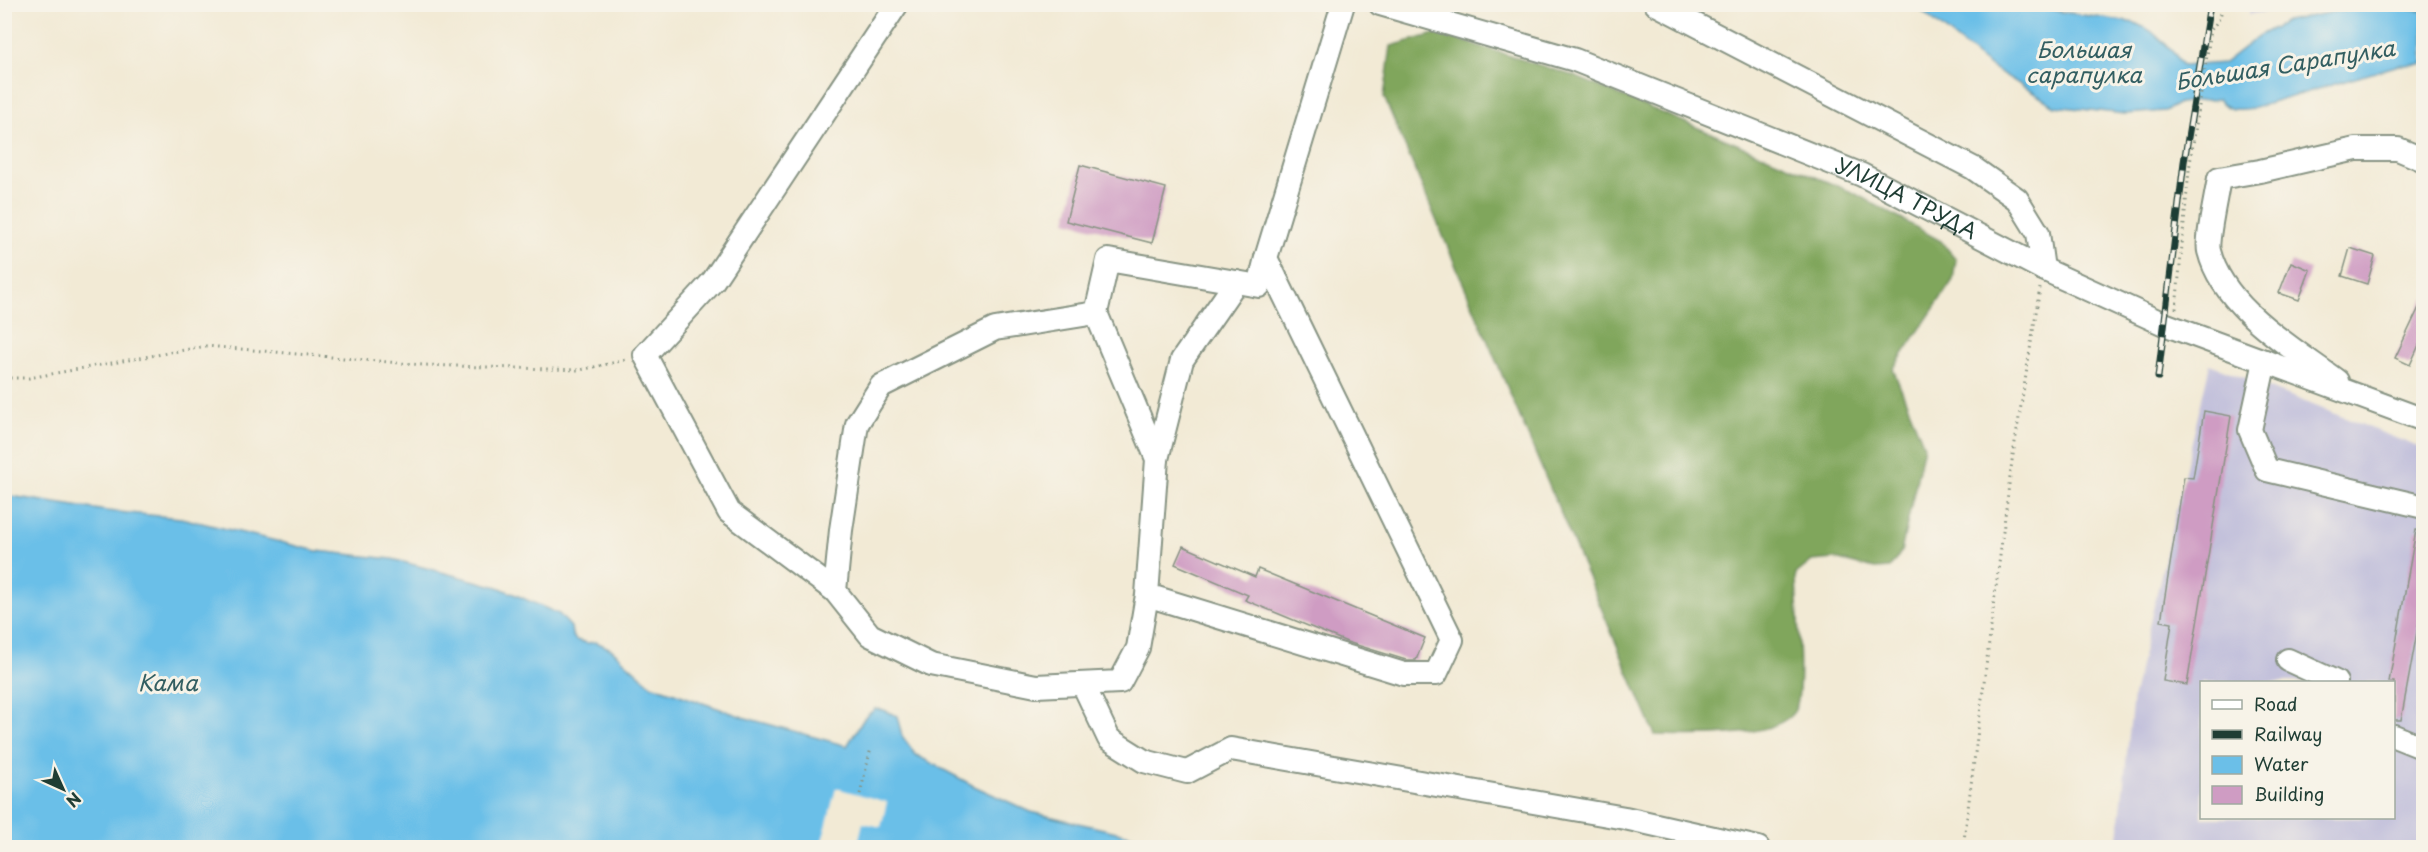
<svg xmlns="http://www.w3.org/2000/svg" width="2428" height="852" font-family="'Playpen Sans',sans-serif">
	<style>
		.industrial { fill: #c3c1db; fill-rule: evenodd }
		.forest { fill: #80a65c; stroke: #507248; stroke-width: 1.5 }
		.water { fill: #6bbfe8; stroke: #457e8e; stroke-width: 1.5 }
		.pier { fill: #f2ead5 }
		.building { fill: #cf9cc3 }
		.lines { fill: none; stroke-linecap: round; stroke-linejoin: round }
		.minor-casing { stroke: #889484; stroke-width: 26 }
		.path { stroke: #889484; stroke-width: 3; stroke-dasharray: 1.5 4.5; stroke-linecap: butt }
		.minor { stroke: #fff; stroke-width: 22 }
		.rail-casing { stroke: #1f3d34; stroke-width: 7 }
		.rail { stroke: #f7f3e8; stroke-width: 4.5; stroke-dasharray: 14; stroke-linecap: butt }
		.labels { text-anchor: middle; stroke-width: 6; stroke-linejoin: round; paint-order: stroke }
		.street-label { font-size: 21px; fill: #1f3d34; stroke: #f7f3e8 }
		.water-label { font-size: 22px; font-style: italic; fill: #325e61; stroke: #f7f3e8 }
	</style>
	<rect width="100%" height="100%" fill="#f7f3e8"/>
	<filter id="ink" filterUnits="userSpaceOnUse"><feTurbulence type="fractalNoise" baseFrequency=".0167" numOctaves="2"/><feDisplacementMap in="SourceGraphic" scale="12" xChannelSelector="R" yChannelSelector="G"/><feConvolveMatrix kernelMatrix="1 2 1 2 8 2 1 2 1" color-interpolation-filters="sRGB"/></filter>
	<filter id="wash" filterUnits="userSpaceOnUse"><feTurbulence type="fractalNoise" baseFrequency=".008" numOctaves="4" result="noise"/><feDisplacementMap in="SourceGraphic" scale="24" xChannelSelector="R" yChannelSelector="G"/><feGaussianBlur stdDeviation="1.35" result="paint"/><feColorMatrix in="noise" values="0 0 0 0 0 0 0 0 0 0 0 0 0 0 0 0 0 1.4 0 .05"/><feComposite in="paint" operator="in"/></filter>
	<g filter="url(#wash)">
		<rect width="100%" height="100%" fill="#f2ead5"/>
		<!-- industrial -->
		<path class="industrial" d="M2251,5V4L2324,5L2249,14Z
			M2210,364L2423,449V847L2117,848L2133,696ZM2202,682H2394V818H2202Z"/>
		<!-- forest -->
		<path class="forest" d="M1438,33L1574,76L1854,193L1941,241L1956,259L1953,280L1893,369L1924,446L1901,552L1890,568L1875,569L1835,559L1812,561L1796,574C1796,600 1805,692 1795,710C1777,741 1687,735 1655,735L1384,97L1391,46Z"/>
		<!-- water -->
		<path class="water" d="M1914,5H2040L2057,11L2135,23L2151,31L2172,50L2183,66L2224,63L2260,35L2287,21L2369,5L2423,10V64L2399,65L2254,108C2238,110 2229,112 2218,99L2179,103L2165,111L2125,114L2055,106L1988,65Z
			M4,495L107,511L181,518L317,551L392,559L498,587L559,614L571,627L572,635L576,640L587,643L596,642L611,649L651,685L746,718L847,746L865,717L875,709L884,710L897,716L902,736L916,755L974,786L1031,812L1180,847H5Z"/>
		<!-- pier -->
		<path class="pier" d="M836,788L887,802L881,827L863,823L857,847H821Z"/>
		<g id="blocks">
			<!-- building -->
			<path class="building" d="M1080,165L1166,188L1152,243L1066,221Z
				M2350,248L2375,256L2367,284L2342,276Z
				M2291,262L2310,270L2299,300L2279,293Z
				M2424,297V348L2419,345L2410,365L2395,358Z
				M2204,411L2231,416L2187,685L2163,681L2172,623L2161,621L2184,477L2193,478Z
				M2416,530L2424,531V594L2401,720H2394V682H2389Z
				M1183,546L1255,577L1258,569L1425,638L1416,660H1406L1347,642L1245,600L1248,595L1175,564Z"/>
		</g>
	</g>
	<g filter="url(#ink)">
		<use href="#blocks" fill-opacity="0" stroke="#889484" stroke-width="1.5"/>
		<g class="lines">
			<!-- minor casing -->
			<g class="minor-casing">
				<g id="minor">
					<path id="s1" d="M1380,4L1575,60L1862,175L2043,269L2164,324L2424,420"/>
					<path d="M1656,4L1973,168L2017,199L2038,233L2043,269"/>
					<path d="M1096,313L1108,260L1259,286L1266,258"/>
					<path d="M2265,361L2250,430L2267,470L2424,507"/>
					<path d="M2337,381C2293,348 2223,308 2209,251C2206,240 2217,193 2219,178L2260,171L2356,149H2398L2424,160"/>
					<path d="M1157,459L1182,360L1236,282"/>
					<path d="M835,591L729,512L645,355L713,281L897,4"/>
					<path d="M1147,595L1138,648L1120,682L1036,686L931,665L870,635L835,591L841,530L857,424L881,386L995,329L1096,313L1157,459L1147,595L1404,674H1436L1452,640L1266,258L1343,4"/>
					<path d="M2288,660L2336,682"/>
					<path d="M1083,684L1109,739L1144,761L1187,772L1231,749L1625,818L1758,848"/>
					<path d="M2394,736L2424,748"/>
				</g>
			</g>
			<!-- path -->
			<path class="path" d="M2176,309L2189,170L2211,30L2220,18L2223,4
				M4,378H29L206,346L423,365L580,370L626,360
				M860,794L871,748
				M1963,848L2012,461L2040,288"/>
			<!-- minor -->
			<use href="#minor" class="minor"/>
			<!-- rail casing -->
			<g class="rail-casing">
				<path id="rail" d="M2158,377L2184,162L2210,4"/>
			</g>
			<!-- rail -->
			<use href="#rail" class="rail"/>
		</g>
	</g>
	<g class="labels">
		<!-- street labels -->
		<g class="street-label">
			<text dy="7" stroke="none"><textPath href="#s1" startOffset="562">УЛИЦА ТРУДА</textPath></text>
		</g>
		<!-- water labels -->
		<g class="water-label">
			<text x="2084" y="58">Большая<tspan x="2084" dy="25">сарапулка</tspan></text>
			<text transform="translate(2285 65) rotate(-9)" y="8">Большая Сарапулка</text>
			<text x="168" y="691">Кама</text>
		</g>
	</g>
	<!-- margin -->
	<rect width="2428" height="852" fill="none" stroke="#f7f3e8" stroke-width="24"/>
	<!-- legend -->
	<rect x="2200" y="681" width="195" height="138" fill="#f7f3e8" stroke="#a1aaa0" stroke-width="1.5"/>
	<rect x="2212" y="700" width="30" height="9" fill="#ffffff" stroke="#a1aaa0" stroke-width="1.5"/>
	<text x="2254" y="711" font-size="18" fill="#1f3d34">Road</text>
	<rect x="2212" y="730" width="30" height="9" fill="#1f3d34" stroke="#a1aaa0" stroke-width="1.5"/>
	<text x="2254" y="741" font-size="18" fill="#1f3d34">Railway</text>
	<rect x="2212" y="756" width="30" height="18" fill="#6bbfe8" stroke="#a1aaa0" stroke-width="1.5"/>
	<text x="2254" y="771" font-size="18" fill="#1f3d34">Water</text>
	<rect x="2212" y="786" width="30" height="18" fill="#cf9cc3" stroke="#a1aaa0" stroke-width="1.5"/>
	<text x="2254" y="801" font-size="18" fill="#1f3d34">Building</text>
	<!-- north arrow -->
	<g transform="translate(63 789) rotate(135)" stroke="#f7f3e8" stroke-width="4.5" paint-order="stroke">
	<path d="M0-4.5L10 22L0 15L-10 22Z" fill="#1f3d34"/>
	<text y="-9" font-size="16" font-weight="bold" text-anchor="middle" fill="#1f3d34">N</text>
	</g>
</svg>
